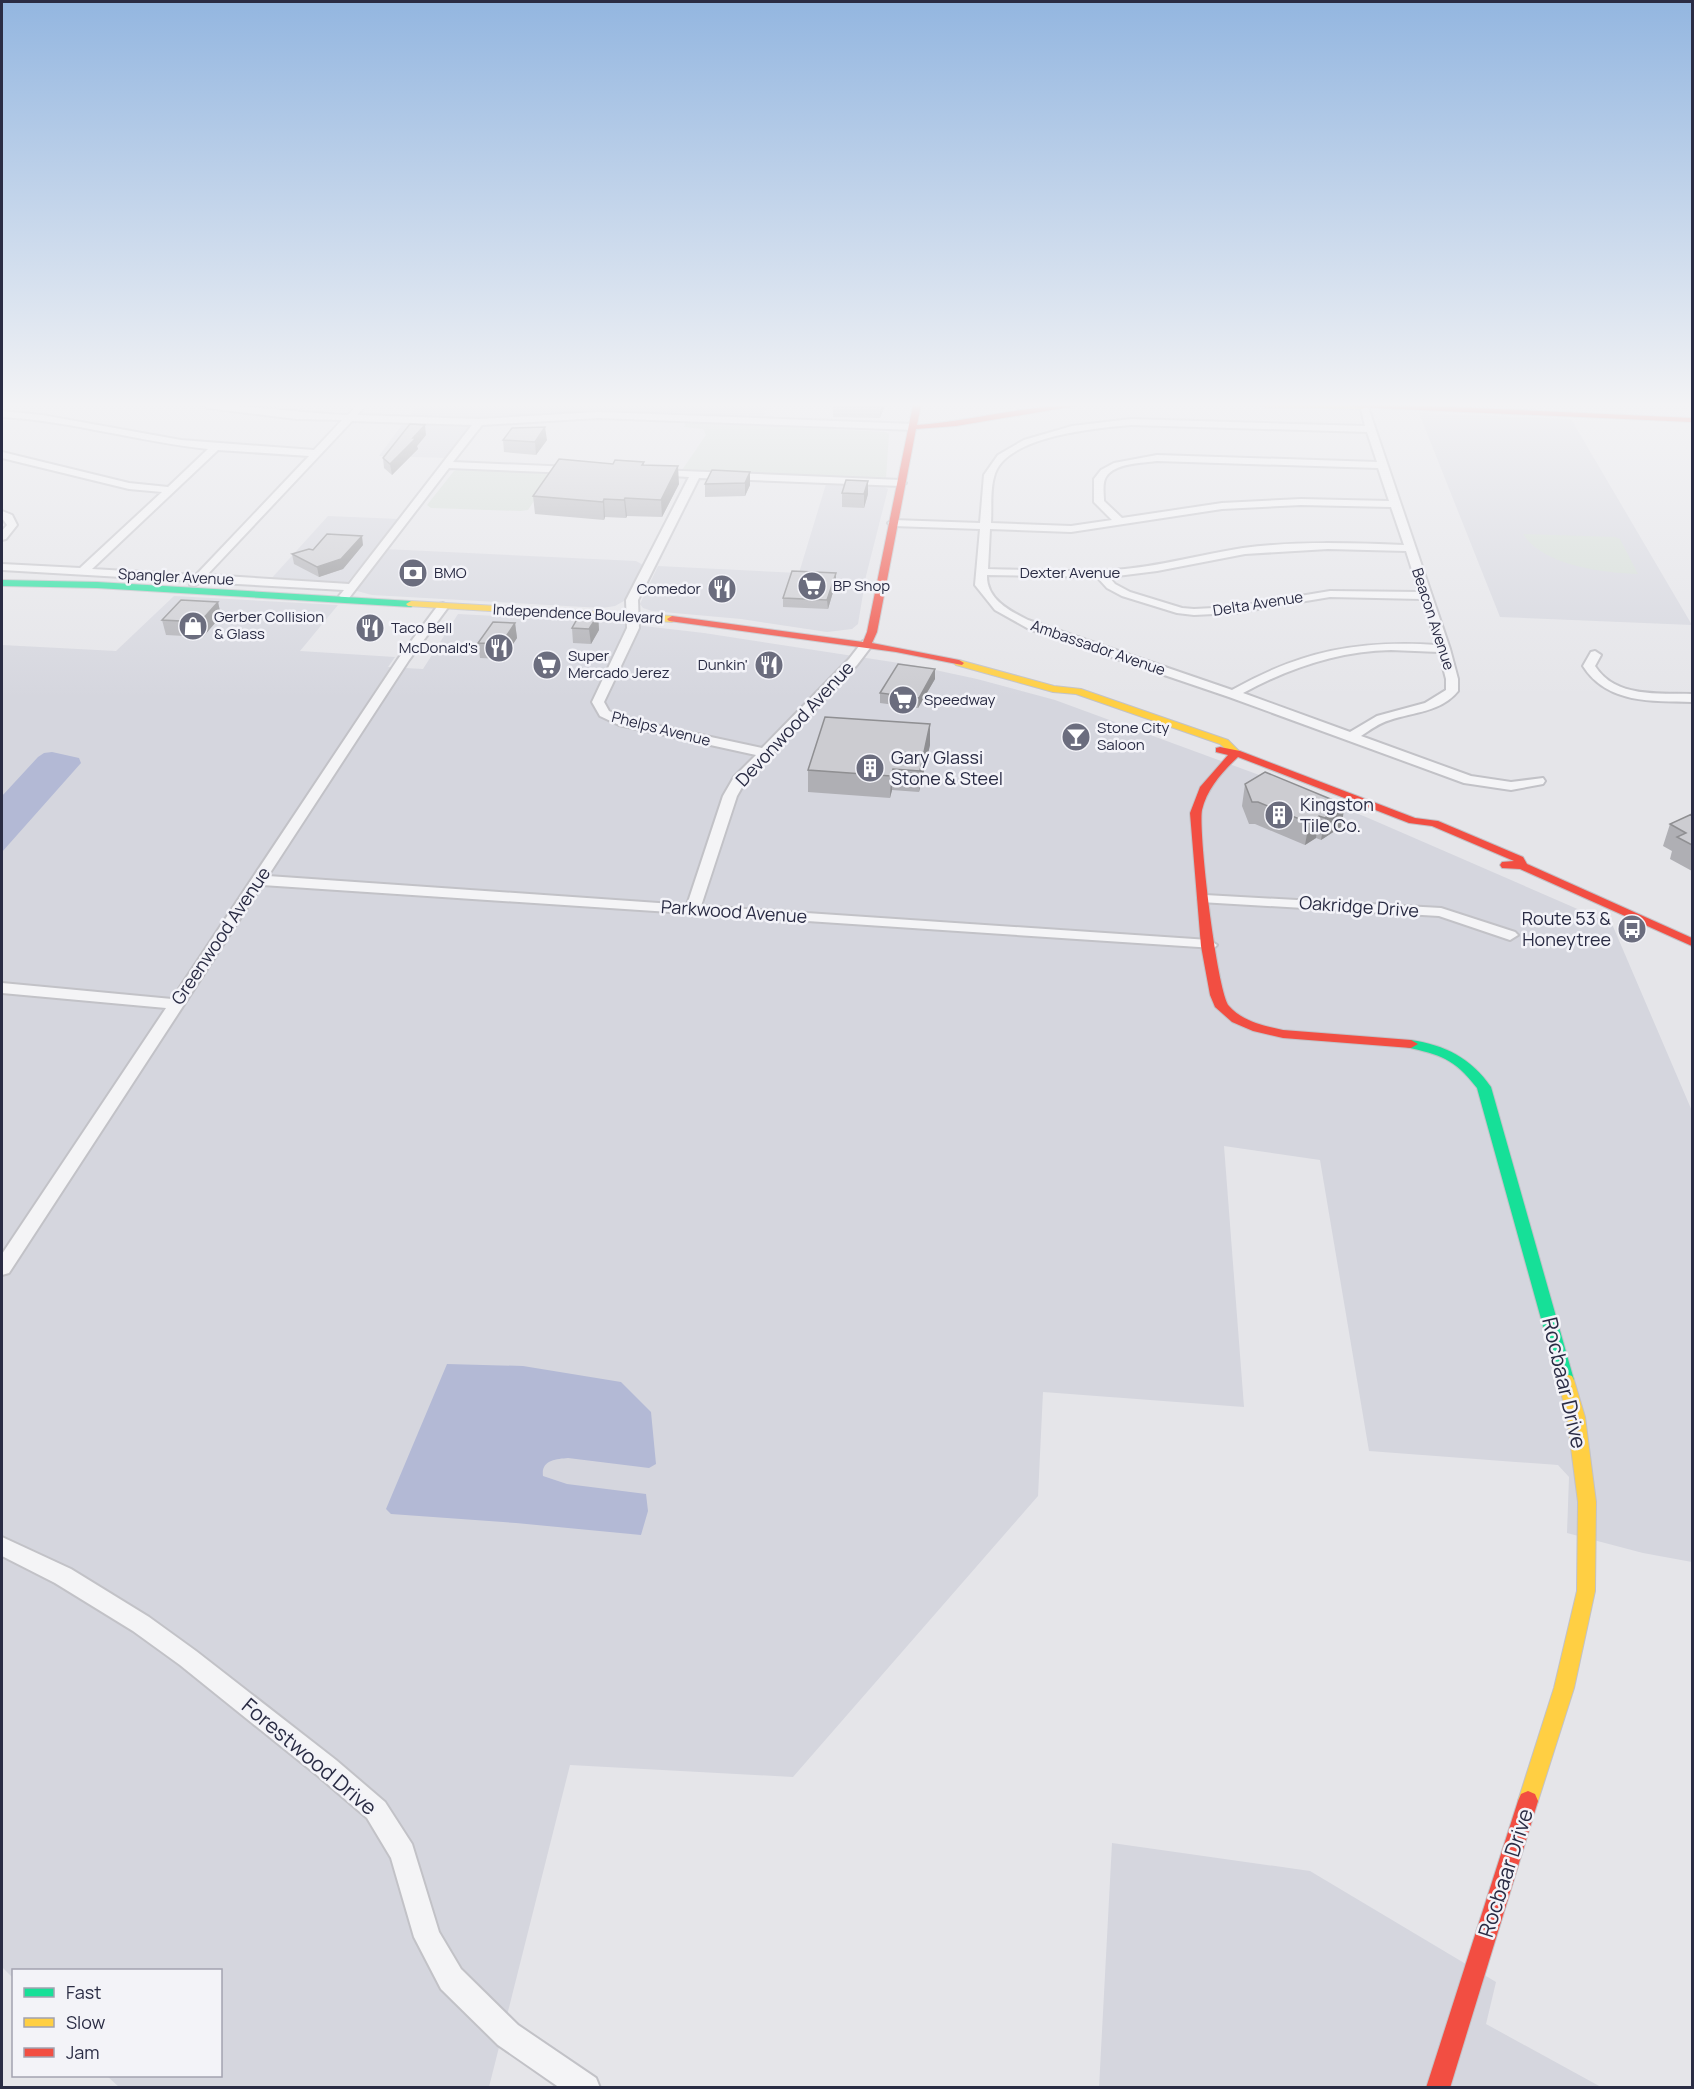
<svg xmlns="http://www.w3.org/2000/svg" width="1694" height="2089" font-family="Manrope,sans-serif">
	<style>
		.built { fill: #d5d6de }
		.green { fill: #d3dcd5 }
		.water { fill: #b3b9d5 }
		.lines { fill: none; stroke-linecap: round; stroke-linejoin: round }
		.street-casing { stroke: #c2c2c7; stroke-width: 4 }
		.fast-casing { stroke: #c2c2c7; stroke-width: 2 }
		.slow-casing { stroke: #c2c2c7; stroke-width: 2 }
		.jam-casing { stroke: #c2c2c7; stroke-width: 2 }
		.street { fill: #f4f4f6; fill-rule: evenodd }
		.fast { fill: #16e098; fill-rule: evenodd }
		.slow { fill: #ffcf43; fill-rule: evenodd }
		.jam { fill: #f24e42; fill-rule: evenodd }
		.wall { fill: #afafb4 }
		.shaded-wall { fill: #8f8f92 }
		.building { fill: #ccccd1; stroke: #8f8f92; stroke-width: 1.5 }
		.labels { text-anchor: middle; stroke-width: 5; stroke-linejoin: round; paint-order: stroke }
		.far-poi-label { font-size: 15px; fill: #2a2c44; stroke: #f3f3f8; text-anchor: start }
		.far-street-label { font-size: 15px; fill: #2a2c44; stroke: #f3f3f8 }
		.street-label { font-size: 18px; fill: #2a2c44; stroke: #f3f3f8 }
		.poi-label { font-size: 18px; fill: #2a2c44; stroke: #f3f3f8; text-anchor: start }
		.near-street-label { font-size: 21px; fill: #2a2c44; stroke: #f3f3f8 }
	</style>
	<rect width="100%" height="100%" fill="#e5e5e9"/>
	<!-- built -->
	<path class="built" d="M418,405H768L763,417L598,411L488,418L409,416Z
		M1419,413L1571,419L1692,625L1500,617Z
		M404,422L472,425L447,458L379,456Z
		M826,484L884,487L888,489L866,576L858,624L852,629L827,632L741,619L652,611L643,608L640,604L658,566L799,573Z
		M328,516L399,519L346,584L270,580Z
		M384,549L636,561L643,565L624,601L615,606L602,608L372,595L357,591L354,588Z
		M174,596L338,605L300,651L395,657L388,667L423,669L458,614L609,622L704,633L912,665L977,679L1055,700L1262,776L1366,817L1612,924L1692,1111V1562L1643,1553L1567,1533L1569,1477L1558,1465L1369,1451L1320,1160L1224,1146L1244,1407L1043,1392L1038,1496L793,1777L570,1765L489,2087H119L107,2076H220V1970H14L13,1978L2,1967V645L116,651Z
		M1112,1843L1310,1871L1496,1982L1486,2024L1601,2087L1099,2088Z"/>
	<!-- green -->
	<path class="green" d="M686,421L886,432L889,434L886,478L682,470L706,435L703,429L684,427Z
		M462,468L548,472L551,475L528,510L521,511L431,508L427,505L454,471Z
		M1523,534L1615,537L1620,539L1638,574C1604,573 1543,566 1523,534Z"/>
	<!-- water -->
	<path class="water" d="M52,752L79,758L81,763L2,852V796L38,757L44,753Z
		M447,1364L523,1366L621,1382L651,1412L656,1464L649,1468L568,1458C556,1459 541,1460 543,1476L567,1484L646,1494L648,1511L641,1535L516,1523L391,1514L386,1509Z"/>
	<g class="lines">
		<!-- street casing -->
		<g class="street-casing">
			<path id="street" d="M203,405C251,405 299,413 348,415L357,405H366L357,415L479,419L598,412L914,424L919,427L914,430L598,418L482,425L453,462L572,467L577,470L572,473L449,468L349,598L345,599L339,596L344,590L201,582L194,586L190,585V581L2,570V564L80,568L162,492L129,489L2,458V452L129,483L168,487L208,449C139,442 72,421 2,417V411L42,415L181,440L314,450L342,420L297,419L207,408ZM352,421L472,425L349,584L207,575ZM218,450L309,456L196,575L92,569Z
				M1360,405L1368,407L1450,649L1458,679V691C1441,712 1414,712 1390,720C1379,723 1370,730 1361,736L1471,776L1511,782L1543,778L1545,781L1543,784L1511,790L1464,783L1229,697L1029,629L995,610L975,585L980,529L893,526L888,523L893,520L980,523L984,475L998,455L1024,440L1072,426L1131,419L1365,426ZM1131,425L1367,432L1377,462L1157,455L1114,463L1101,470L1094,479V502L1112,520L1071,526L991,523C992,508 990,491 994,477C1003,436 1097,428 1131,425ZM1157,461L1378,468L1389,501L1301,499L1222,503L1122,518L1104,501C1104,494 1102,483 1106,477C1114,463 1143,463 1157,461ZM1301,505L1391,507L1404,545C1350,543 1296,541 1243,548C1204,554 1165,565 1125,569C1080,573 1034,570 988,569L990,529L1071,532L1222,509ZM1328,549L1406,551L1419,592L1330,591L1234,607L1194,609L1182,608L1130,592L1115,584L1109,577L1157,571L1245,554ZM987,575L1097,577L1107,588L1122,596L1177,613L1194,615L1234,613L1330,597L1422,599L1437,645C1359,640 1301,651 1232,690L1028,620C1010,611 986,599 987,575ZM1391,650L1439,652L1446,679V690L1425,703L1377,716L1350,732L1243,693C1289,668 1339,651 1391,650Z
				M658,470L901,480L906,483L901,486L699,478L638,600L639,628L604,702L609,711L627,719L762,748L849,659L863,641H871L873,644L857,665L745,782L737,796L701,906L1209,940L1217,945L1214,948L262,885L9,1273L2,1275V1254L166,1008L2,993V983L172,999L398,659L439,604L443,603L449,606L409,660L268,876L687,905L723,796L734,777L756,755L619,725L600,716L592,702L627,628L626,600L689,477L655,475V471Z
				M2,511L12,515L17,525L6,539L2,540V531L7,525L2,518Z
				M1595,651L1601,655L1595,666C1615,698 1659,693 1692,694V702C1652,701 1607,704 1583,666L1591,652Z
				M1205,895L1441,908L1515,932L1518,935L1510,940L1439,916L1200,902L1198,899L1200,896Z
				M2,1537L71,1569L149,1617L196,1651L336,1760L385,1802L412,1844L439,1932L461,1969L518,2025L596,2078L600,2088H560L498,2045L441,1989L414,1937L391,1858L367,1818L318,1776L180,1665L133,1631L55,1583L2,1556Z"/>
		</g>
		<!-- fast casing -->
		<g class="fast-casing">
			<path id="fast" d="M2,580L97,582L411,601L416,604L411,607L97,588L2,586Z
				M1411,1040C1445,1045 1471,1058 1491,1087L1574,1380L1572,1384L1566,1386L1560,1384L1558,1380L1477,1088C1454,1058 1440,1055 1406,1047L1404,1044L1406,1041Z"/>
		</g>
		<!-- slow casing -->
		<g class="slow-casing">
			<path id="slow" d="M1260,405H1365L1367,407L1363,409L1264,407Z
				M411,601L672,616L677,619L672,622L408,606L406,604Z
				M959,660L1054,686L1081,689L1228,740L1241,753L1240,755H1232L1220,744L1076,694L1053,692L956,665L954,663Z
				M1566,1374L1572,1376L1574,1380L1585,1417L1596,1502L1595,1591L1574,1688L1538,1801L1535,1808L1528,1811L1521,1808L1518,1801L1554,1688L1577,1591L1578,1502L1567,1417L1558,1380L1560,1376Z"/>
		</g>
		<!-- jam casing -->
		<g class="jam-casing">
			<path id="jam" d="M913,405H921L917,425C971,421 1026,405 1081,405L956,426L916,429L877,632L872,643L959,660L964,663L962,665L896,652L669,621L667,619L672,616L863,642L867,632Z
				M1348,405H1409L1692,418V422L1352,407Z
				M1220,747L1240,751L1415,818L1438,821L1523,857L1527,864L1692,938V946L1520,869L1502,868L1500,865L1502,862L1514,861L1432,826L1409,823L1238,757C1222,772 1207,789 1202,810C1198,831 1217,992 1229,1006C1242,1021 1264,1026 1283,1030L1411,1040L1418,1044L1411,1048L1283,1038L1253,1031L1232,1022L1215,1007L1210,995L1201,946L1190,813L1200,787L1228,755L1216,752V748Z
				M1528,1791L1535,1794L1538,1801L1450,2088H1426L1518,1801L1521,1794Z"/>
		</g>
		<!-- street -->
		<use href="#street" class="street"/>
		<!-- fast -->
		<use href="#fast" class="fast"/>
		<!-- slow -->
		<use href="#slow" class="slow"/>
		<!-- jam -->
		<use href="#jam" class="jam"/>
	</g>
	<!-- wall -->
	<path class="wall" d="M833,405H885L880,418L833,417Z
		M426,435L417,446L418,449L392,475L384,468L383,458Z
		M503,440H547L536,455L504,452Z
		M644,462V465L679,484L662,517L627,516L626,518L605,517L604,520L535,514L533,496L613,464Z
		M712,470L750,485L745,496L705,497V484Z
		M842,493L868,494L864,508L842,507Z
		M363,545L343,569L319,577L294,564L292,554L313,550Z
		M836,582L828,609L783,607V598Z
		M218,602L221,616L203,637L166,635L162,620Z
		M598,615L599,630L591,644L573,643L572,628Z
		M515,623L517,638L503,659L480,658L478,643Z
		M935,669V679L918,708L880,703V693Z
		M930,724V745L919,792L892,790L890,798L808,792V770Z
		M1265,772L1341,827L1321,840L1316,838L1305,845L1255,824H1249L1242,806L1245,784Z
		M1692,814V871L1670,859L1672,851L1663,846L1670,824Z"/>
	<!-- shaded-wall -->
	<path class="shaded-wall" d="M881,405H885L880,418Z
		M425,425L426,435L417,446L418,449L392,475L390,464Z
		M545,427L547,440L536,455L535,442Z
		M678,466L679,484L662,517L661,500Z
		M750,472V485L745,496V483Z
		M868,481V494L864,508V494Z
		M625,498L627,516L626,518L624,500Z
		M604,499L605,517L604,520L603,502Z
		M362,536L363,545L343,569L319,577L317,567Z
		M836,573V582L828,609L827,600Z
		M218,602L221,616L203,637L200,622Z
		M598,615L599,630L591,644L589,629Z
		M515,623L517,638L503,659L501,644Z
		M935,669V679L918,708L919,698Z
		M930,724V745L919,792L920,771Z
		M893,769L892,790L890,798L891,776Z
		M1345,805L1341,827L1321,840L1325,818Z
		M1319,816L1316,838L1305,845L1309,823Z"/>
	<!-- building -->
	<path class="building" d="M410,424L425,425L413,438H416L390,464L383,458Z
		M545,427L535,442L503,440L512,428Z
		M559,459L613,464L615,460L644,462L642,465L678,466L661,500L625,498L624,500L604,499L603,502L533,496Z
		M712,470L750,472L745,483L705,484Z
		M846,480L868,481L864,494L842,493Z
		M327,534L362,536L341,559L317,567L292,554L309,549L313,550Z
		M792,571L836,573L827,600L783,598Z
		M181,600L218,602L200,622L162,620Z
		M580,614L598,615L589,629L572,628Z
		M493,622L515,623L501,644L478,643Z
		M898,664L935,669L919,698L880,693Z
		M825,717L930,724L920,771L893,769L891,776L808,770Z
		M1265,772L1345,805L1325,818L1319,816L1309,823L1258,802H1252L1245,784Z
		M1692,814V845L1677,837L1686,833L1670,824Z"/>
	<!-- sky -->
	<linearGradient id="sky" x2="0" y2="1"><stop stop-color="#93b6e0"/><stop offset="0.58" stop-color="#f3f3f5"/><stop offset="1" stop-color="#f3f3f5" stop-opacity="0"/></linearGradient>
	<rect width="1694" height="698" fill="url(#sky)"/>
	<!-- icons -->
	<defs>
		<g id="bank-disc" transform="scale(1.5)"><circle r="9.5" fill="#6b6d7e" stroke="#f3f3f8"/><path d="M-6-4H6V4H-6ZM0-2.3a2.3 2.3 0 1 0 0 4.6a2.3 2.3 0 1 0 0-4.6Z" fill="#fff"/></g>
		<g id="supermarket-disc" transform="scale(1.5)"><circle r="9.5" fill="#6b6d7e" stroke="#f3f3f8"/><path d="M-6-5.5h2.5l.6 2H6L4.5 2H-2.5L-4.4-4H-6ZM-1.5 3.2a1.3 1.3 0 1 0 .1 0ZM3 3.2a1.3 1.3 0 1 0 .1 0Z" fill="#fff"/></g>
		<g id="restaurant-disc" transform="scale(1.5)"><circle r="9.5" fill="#6b6d7e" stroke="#f3f3f8"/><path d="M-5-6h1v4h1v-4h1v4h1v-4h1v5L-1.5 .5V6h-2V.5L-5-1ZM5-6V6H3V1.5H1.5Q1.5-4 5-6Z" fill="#fff"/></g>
		<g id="shop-disc" transform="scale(1.5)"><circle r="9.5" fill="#6b6d7e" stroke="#f3f3f8"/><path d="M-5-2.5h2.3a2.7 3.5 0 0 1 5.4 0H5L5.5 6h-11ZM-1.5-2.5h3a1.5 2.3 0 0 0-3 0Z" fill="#fff"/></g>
		<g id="bar-disc" transform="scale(1.5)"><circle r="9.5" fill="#6b6d7e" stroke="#f3f3f8"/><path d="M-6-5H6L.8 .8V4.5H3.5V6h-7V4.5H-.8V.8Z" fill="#fff"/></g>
		<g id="building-disc" transform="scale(1.5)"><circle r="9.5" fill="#6b6d7e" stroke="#f3f3f8"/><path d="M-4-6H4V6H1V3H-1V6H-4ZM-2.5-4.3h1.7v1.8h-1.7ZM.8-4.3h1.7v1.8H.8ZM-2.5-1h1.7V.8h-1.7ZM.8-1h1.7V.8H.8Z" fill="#fff"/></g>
		<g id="bus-disc" transform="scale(1.5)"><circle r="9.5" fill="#6b6d7e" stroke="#f3f3f8"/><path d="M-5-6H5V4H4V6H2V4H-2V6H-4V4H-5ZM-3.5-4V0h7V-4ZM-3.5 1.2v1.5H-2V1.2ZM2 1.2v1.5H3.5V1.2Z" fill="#fff"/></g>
	</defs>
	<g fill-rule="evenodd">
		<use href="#bank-disc" x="413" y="573"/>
		<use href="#supermarket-disc" x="812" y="586"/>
		<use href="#restaurant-disc" x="722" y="589"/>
		<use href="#shop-disc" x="193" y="626"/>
		<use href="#restaurant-disc" x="370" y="628"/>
		<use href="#restaurant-disc" x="499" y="648"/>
		<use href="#supermarket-disc" x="547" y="665"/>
		<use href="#restaurant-disc" x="769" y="665"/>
		<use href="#supermarket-disc" x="903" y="700"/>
		<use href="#bar-disc" x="1076" y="737"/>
		<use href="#building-disc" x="870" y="768"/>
		<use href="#building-disc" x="1279" y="815"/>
		<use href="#bus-disc" x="1632" y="929"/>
	</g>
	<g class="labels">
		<!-- far-poi labels -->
		<g class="far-poi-label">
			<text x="434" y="578">BMO</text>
			<text x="833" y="591">BP Shop</text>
			<text x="701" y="594" text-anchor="end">Comedor</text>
			<text x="214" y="622">Gerber Collision<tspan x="214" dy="17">&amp; Glass</tspan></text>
			<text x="391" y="633">Taco Bell</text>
			<text x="478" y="653" text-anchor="end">McDonald's</text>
			<text x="568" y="661">Super<tspan x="568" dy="17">Mercado Jerez</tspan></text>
			<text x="748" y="670" text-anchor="end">Dunkin'</text>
			<text x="924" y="705">Speedway</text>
			<text x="1097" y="733">Stone City<tspan x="1097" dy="17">Saloon</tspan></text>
		</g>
		<!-- far-street labels -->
		<g class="far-street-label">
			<text x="1070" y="578">Dexter Avenue</text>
			<text transform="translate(176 577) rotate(3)" y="5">Spangler Avenue</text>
			<text transform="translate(1258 604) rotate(-9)" y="5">Delta Avenue</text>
			<text transform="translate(578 614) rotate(3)" y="5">Independence Boulevard</text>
			<text transform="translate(1433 619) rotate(72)" y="5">Beacon Avenue</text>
			<text transform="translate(1098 648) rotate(19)" y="5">Ambassador Avenue</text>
			<text transform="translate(661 729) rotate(14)" y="5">Phelps Avenue</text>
		</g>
		<!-- street labels -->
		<g class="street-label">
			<text transform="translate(795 724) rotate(-47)" y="6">Devonwood Avenue</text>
			<text transform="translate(1359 907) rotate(4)" y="6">Oakridge Drive</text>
			<text transform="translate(734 912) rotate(4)" y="6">Parkwood Avenue</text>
			<text transform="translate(221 936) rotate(-56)" y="6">Greenwood Avenue</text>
		</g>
		<!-- poi labels -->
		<g class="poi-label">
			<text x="891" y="764">Gary Glassi<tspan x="891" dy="21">Stone &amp; Steel</tspan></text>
			<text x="1300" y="811">Kingston<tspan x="1300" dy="21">Tile Co.</tspan></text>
			<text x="1611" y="925" text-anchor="end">Route 53 &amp;<tspan x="1611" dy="21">Honeytree</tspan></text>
		</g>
		<!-- near-street labels -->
		<g class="near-street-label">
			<text transform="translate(1564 1383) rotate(77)" y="7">Rocbaar Drive</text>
			<text transform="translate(309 1757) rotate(40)" y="7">Forestwood Drive</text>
			<text transform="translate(1506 1873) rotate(-72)" y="7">Rocbaar Drive</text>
		</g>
	</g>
	<!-- border -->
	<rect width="1694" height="2089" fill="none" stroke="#2a2c44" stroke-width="6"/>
	<!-- legend -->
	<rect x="12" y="1969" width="210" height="108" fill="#f3f3f8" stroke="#a3a3b0" stroke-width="1.5"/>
	<rect x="24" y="1988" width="30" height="9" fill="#16e098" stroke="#a3a3b0" stroke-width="1.5"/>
	<text x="66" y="1999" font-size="18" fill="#2a2c44">Fast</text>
	<rect x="24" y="2018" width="30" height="9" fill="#ffcf43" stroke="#a3a3b0" stroke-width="1.5"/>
	<text x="66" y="2029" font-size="18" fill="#2a2c44">Slow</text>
	<rect x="24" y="2048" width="30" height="9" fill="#f24e42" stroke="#a3a3b0" stroke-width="1.5"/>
	<text x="66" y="2059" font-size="18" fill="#2a2c44">Jam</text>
</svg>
